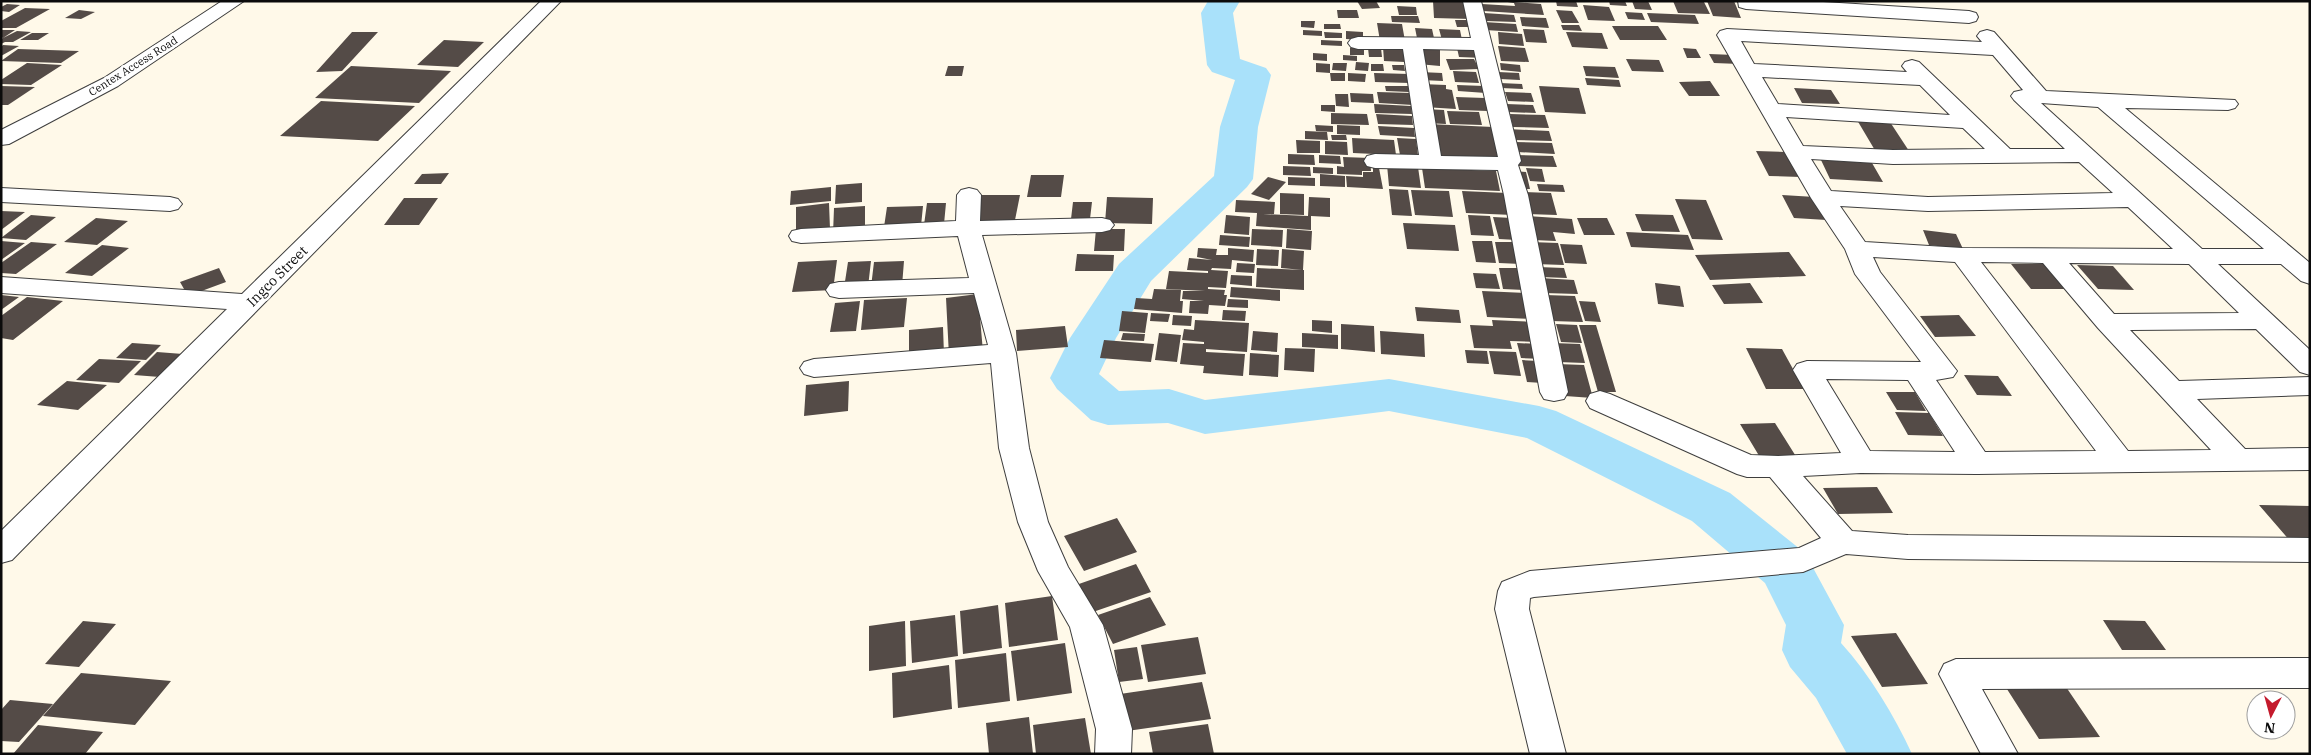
<svg xmlns="http://www.w3.org/2000/svg" width="2311" height="755" font-family="'IBM Plex Serif',serif">
	<style>
		.lines { fill: none; stroke-linecap: round; stroke-linejoin: round }
		.river { fill: #a9e1fa; fill-rule: evenodd }
		.building { fill: #544b47 }
		.minor-casing { stroke: #3e3e3e; stroke-width: 2 }
		.minor { fill: #fff; fill-rule: evenodd }
		.labels { text-anchor: middle; stroke-width: 5; stroke-linejoin: round; paint-order: stroke }
		.far-street-label { font-size: 11px; fill: #0b0b0b; stroke: #fff }
		.street-label { font-size: 14px; fill: #0b0b0b; stroke: #fff }
	</style>
	<rect width="100%" height="100%" fill="#fff9e9"/>
	<g class="lines">
		<!-- river -->
		<path class="river" d="M1208,1H1240L1233,13L1240,59L1266,68L1271,75L1258,127L1253,179L1247,187L1151,281L1116,338L1099,374L1119,391L1169,389L1205,400L1389,379L1539,406L1556,411L1730,493L1805,553L1844,625L1841,643C1870,675 1894,715 1912,754H1847L1816,698L1790,667L1782,650L1786,625L1765,583L1692,521L1527,438L1389,411L1205,434L1168,423L1108,425L1091,420L1057,389L1050,378L1070,338L1119,264L1214,176L1220,127L1235,80L1212,72L1207,65L1201,13Z"/>
	</g>
	<!-- building -->
	<path class="building" d="M1357,1H1376L1380,8L1362,9Z
		M1433,1H1466L1471,19L1434,18Z
		M1501,1L1541,4L1544,15L1483,11L1482,4L1515,6L1514,3Z
		M1556,1H1576L1578,7L1557,6Z
		M1609,1H1625L1627,6L1610,5Z
		M1632,1H1648L1652,10L1635,9Z
		M1673,1L1704,2L1710,14L1678,13Z
		M1707,1H1734L1741,18L1713,16Z
		M7,4L20,5L9,12L1,11V7Z
		M1583,5L1609,7L1615,21L1588,20Z
		M1397,6L1416,7L1417,15H1399Z
		M25,8L50,9L16,28H1V21Z
		M79,10L95,12L81,19L65,18Z
		M1337,10H1357L1359,18H1338Z
		M1556,10L1572,11L1579,23H1562Z
		M1625,12L1642,13L1645,20L1628,19Z
		M1484,13L1514,15L1516,22L1486,21Z
		M1647,13L1695,15L1699,24L1651,22Z
		M1391,16H1418L1420,23L1392,22Z
		M1520,17L1546,18L1549,28L1522,26Z
		M1455,20H1472L1473,27H1457Z
		M1301,21H1315L1314,28L1301,27Z
		M1484,22L1516,24L1518,32L1485,30Z
		M1377,23L1402,24L1405,41H1380Z
		M1324,24H1340L1341,29H1324Z
		M1561,25H1579L1582,31L1563,30Z
		M1612,26H1658L1667,40H1620Z
		M1415,28L1432,29L1434,38H1417Z
		M1439,29L1460,30L1462,40H1442Z
		M1523,29L1544,30L1547,43L1526,42Z
		M1,30H15L3,38L1,37Z
		M1303,30L1322,31V36L1303,35Z
		M17,31L31,32L13,42H5L1,44V39Z
		M1346,31L1363,32V40L1346,39Z
		M352,32H378L342,71L316,72Z
		M1324,32L1342,33V38H1325Z
		M1498,32L1522,34L1524,46L1499,44Z
		M1566,32L1602,33L1608,49L1572,47Z
		M32,33H49L38,40H20Z
		M444,40L484,42L458,67L417,65Z
		M1321,40L1342,41V46L1321,45Z
		M3,45L19,46L1,56V47Z
		M1498,46L1525,48L1529,62L1501,61Z
		M1383,47L1404,48L1405,62L1384,61Z
		M1350,48H1364V55H1350Z
		M1368,48H1381L1382,57H1369Z
		M1418,48L1440,49V66L1418,64Z
		M1457,48H1482L1484,58L1459,57Z
		M1683,48L1696,49L1701,58H1687Z
		M18,49L79,51L61,63L1,61Z
		M1313,53L1327,54V61L1313,60Z
		M1709,54L1735,55L1740,64L1714,63Z
		M1343,55L1357,56V61L1343,60Z
		M1446,59H1474L1479,69L1450,70Z
		M1626,59L1659,60L1664,72L1632,71Z
		M1356,62L1369,63L1368,71L1355,70Z
		M27,63L62,65L31,85L1,84V80Z
		M1316,63L1330,64V73L1316,72Z
		M1333,63H1347L1346,71L1332,70Z
		M1500,63L1520,65L1521,72L1501,70Z
		M1371,64H1383L1384,71H1371Z
		M1392,65H1404L1405,71L1393,70Z
		M351,66L451,71L419,103L315,98Z
		M948,66H964L962,76H945Z
		M1583,66L1615,67L1619,78L1586,76Z
		M1453,71L1476,72L1479,83L1455,82Z
		M1420,72L1442,73L1443,81L1421,80Z
		M1498,72L1519,73L1520,80L1500,79Z
		M1330,73H1345V81H1331Z
		M1348,73L1366,74L1365,82L1348,81Z
		M1374,73L1409,74L1410,83L1375,82Z
		M1585,78L1619,80L1621,87L1587,85Z
		M1710,81L1720,96H1689L1679,82Z
		M1500,83L1522,84L1523,89L1501,88Z
		M1421,84L1446,85V89L1452,90L1456,109L1424,107Z
		M1457,85L1484,86L1486,93L1458,91Z
		M1,86L35,87L8,105H1Z
		M1385,86H1408L1409,92L1386,91Z
		M1539,86L1579,88L1586,114L1545,112Z
		M1794,88L1831,90L1840,104L1802,103Z
		M1377,92L1411,93L1413,105L1379,103Z
		M1505,92L1531,93L1534,102L1508,101Z
		M1350,93L1373,94L1374,103L1351,102Z
		M1335,94H1348L1349,107L1336,106Z
		M1456,97L1485,98L1488,111L1459,110Z
		M321,101L415,106L378,141L280,136Z
		M1374,104L1411,106L1412,114L1375,113Z
		M1506,104L1533,105L1536,113L1508,112Z
		M1321,105H1335V112L1321,111Z
		M1424,109L1444,110L1446,124L1426,123Z
		M1447,111L1479,112L1482,125L1450,124Z
		M1331,113L1367,114L1369,125L1331,124Z
		M1376,114L1412,116L1413,125L1378,124Z
		M1510,114L1545,115L1549,128L1513,127Z
		M1857,120L1890,122L1911,154L1876,152Z
		M1428,124L1493,127L1502,162L1435,160Z
		M1315,125L1333,126V132L1316,131Z
		M1337,125L1360,126V135L1337,134Z
		M1378,126L1414,128L1415,137L1380,135Z
		M1508,129L1549,131L1552,141L1511,140Z
		M1305,131L1327,132L1328,140L1305,139Z
		M1331,135H1346L1347,140H1332Z
		M1352,138L1394,140L1396,155L1353,153Z
		M1397,138L1416,139L1418,156L1400,155Z
		M1296,140L1320,141V153H1297Z
		M1325,141L1347,142L1348,155L1325,154Z
		M1514,142L1552,143L1555,154L1517,152Z
		M1756,151L1787,152L1801,177L1769,176Z
		M1288,154L1314,155L1315,165L1288,164Z
		M1319,155L1340,156L1341,164L1319,163Z
		M1515,155L1553,156L1557,167L1518,166Z
		M1343,157L1370,158L1371,171H1362V175L1337,174V166L1344,167Z
		M1821,160L1872,163L1883,182L1830,179Z
		M1387,165L1418,167L1421,188L1389,186Z
		M1283,166L1310,167L1311,176L1283,175Z
		M1313,167L1333,168V174L1313,173Z
		M1373,168H1379L1383,189L1347,187L1346,176L1363,177V172H1373Z
		M1422,168L1496,171L1500,191L1425,188Z
		M1526,168L1542,169L1545,182L1530,181Z
		M1512,171L1526,172L1530,189H1517Z
		M449,173L441,184H414L422,174Z
		M1320,174L1345,176V187L1320,186Z
		M1031,175H1064L1061,197H1027Z
		M1268,177L1286,182L1269,200L1251,194Z
		M1288,177L1315,178V186L1288,185Z
		M862,183V202L835,204L836,185Z
		M1537,184L1563,185L1565,192L1539,191Z
		M831,187V201L790,205L791,191Z
		M1389,189L1408,190L1412,216L1392,215Z
		M1411,190L1449,191L1453,217L1415,215Z
		M1462,191L1507,193L1513,215L1466,213Z
		M1521,192L1551,193L1557,215L1527,214Z
		M1280,193L1304,194V215L1280,214Z
		M982,195H1020L1015,220H976Z
		M1782,195L1815,197L1827,220L1794,218Z
		M1107,197L1153,198L1152,224L1105,223Z
		M1309,197L1330,198V217L1311,216V230L1256,226L1257,213L1235,212L1236,200L1275,202L1274,214H1263L1308,216Z
		M404,198H438L419,225H384Z
		M1675,199L1706,200L1723,240L1692,239Z
		M1073,202H1092L1090,219H1071Z
		M829,203L830,229L796,233V207Z
		M927,203H946L944,224L924,225Z
		M865,206V231L833,234L834,208Z
		M923,206L921,226L884,227L887,207Z
		M1,211L25,212L1,230Z
		M1635,214L1673,215L1680,232L1642,231Z
		M31,215L56,217L26,240L1,238Z
		M1226,215L1250,217L1249,235L1224,233Z
		M1468,215L1490,216L1494,236L1471,235Z
		M1527,216L1572,219L1575,234L1553,232L1556,241L1533,240Z
		M1493,217L1512,218L1517,240L1499,239Z
		M96,218L128,221L97,245L64,242Z
		M1577,218H1607L1615,235H1584Z
		M1403,223L1455,225L1459,251L1407,249Z
		M1096,229H1125L1124,251H1094Z
		M1252,229L1283,230L1282,247L1251,245Z
		M1287,229L1312,231L1311,250L1286,248Z
		M1923,230L1956,234L1963,249L1929,245Z
		M1626,232L1688,235L1694,250L1631,247Z
		M1220,235L1250,237L1249,247L1219,245Z
		M1,241L25,243L1,260Z
		M1472,241H1492L1496,263L1476,262Z
		M31,242L57,244L16,274L1,273V263Z
		M1495,242H1516L1521,264L1499,263Z
		M1530,242L1558,243L1564,265L1535,264Z
		M1560,244L1582,245L1587,264L1565,263Z
		M102,245L129,248L92,276L65,273Z
		M1198,248L1217,249L1216,255H1228V248L1254,250L1253,262L1232,260L1231,269L1212,268L1211,270L1228,271L1226,288L1208,287V289L1225,290L1224,295H1227L1225,306L1209,305L1208,314L1189,313L1190,301H1204L1182,299L1183,291H1205L1166,289L1169,271L1208,273V271L1187,270L1189,258L1212,260L1197,257Z
		M1257,249L1279,250L1278,266L1256,265Z
		M1282,249L1304,251L1303,270L1281,268Z
		M1789,252L1806,276L1710,280L1695,255Z
		M1077,254L1114,255L1113,271H1075Z
		M837,260L833,290L792,292L798,262Z
		M871,261L868,287L844,288L848,262Z
		M904,261L902,286L871,287L874,262Z
		M1237,263L1255,264L1254,273L1236,272Z
		M2011,264H2044L2066,289H2031Z
		M2077,265L2113,266L2134,290L2098,289Z
		M1538,267L1564,268L1567,278L1541,277Z
		M219,268L226,282L188,296L180,282Z
		M1257,268L1304,270V290L1256,287Z
		M1499,268H1519L1524,290L1503,289Z
		M1473,273L1496,274L1500,289L1476,288Z
		M1231,275L1252,276V286L1230,284Z
		M1540,278L1574,280L1578,294L1544,293Z
		M1655,283L1680,286L1684,307L1658,304Z
		M1750,283L1763,303L1724,304L1712,285Z
		M1231,287L1280,290V301L1230,297Z
		M1154,289L1181,290L1180,301H1183L1182,313L1134,309L1136,298L1152,299Z
		M1482,291L1527,293L1533,319L1487,317Z
		M978,294L983,352L949,356L946,298Z
		M1,295L19,297L1,310Z
		M1545,295L1575,296L1583,322L1552,321Z
		M27,297L63,301L13,340L1,338V316Z
		M907,298L904,327L861,330L864,300Z
		M1228,299L1248,300V308L1227,307Z
		M860,301L856,331L830,332L835,303Z
		M1579,301L1595,302L1601,322L1585,321Z
		M1415,307L1459,310L1461,323L1417,321Z
		M1223,310L1246,311L1245,321L1222,320Z
		M1122,311L1148,313L1145,333L1119,331Z
		M1151,313L1170,314L1168,322L1150,321Z
		M1173,315L1192,316L1191,326L1172,325Z
		M1959,315L1976,336L1935,337L1920,316Z
		M1195,320L1249,323L1247,352L1206,349V352L1245,354L1243,376L1203,373L1204,366L1180,364L1183,343L1204,344V342L1182,340L1184,329L1194,330Z
		M1312,320L1332,321V333L1312,331Z
		M1492,320L1534,322L1538,342L1510,341L1512,349L1474,348L1470,325L1493,326Z
		M1341,324L1374,326L1375,352L1341,349Z
		M1556,324L1577,325L1582,343L1561,342Z
		M1579,325H1596L1616,392H1598Z
		M1065,326L1068,347L1017,351L1016,330Z
		M943,327L944,355L909,359V330Z
		M1253,331L1278,333L1277,352L1251,350Z
		M1380,331L1424,334L1425,357L1381,354Z
		M1123,333L1145,334L1144,341L1121,340Z
		M1159,333L1181,335L1177,362L1155,360Z
		M1302,333L1338,335V349L1302,347Z
		M1104,340L1154,344L1151,362L1100,358Z
		M132,343L161,345L146,360L116,358Z
		M1517,343L1541,344L1544,359L1521,358Z
		M1553,343L1580,344L1585,363L1558,362Z
		M1285,348L1315,349L1314,372L1284,370Z
		M1746,348L1782,349L1804,389H1766Z
		M1465,350L1487,351L1489,364L1467,363Z
		M1489,351L1516,352L1521,376L1494,374Z
		M157,352L183,354L160,377L134,375Z
		M1250,353L1279,355L1278,377L1249,375Z
		M99,359L141,361L119,383L76,380Z
		M1522,360L1538,361L1543,383L1527,382Z
		M1557,364L1584,365L1593,398L1565,396Z
		M1964,375L1998,376L2012,396L1977,395Z
		M67,381L107,385L78,410L37,405Z
		M849,381L848,411L804,416L806,385Z
		M1886,392H1915L1926,411L1897,410Z
		M1895,412L1929,413L1943,436L1908,435Z
		M1775,423L1797,458L1761,459L1740,424Z
		M1877,487L1893,513L1838,514L1823,488Z
		M2259,505L2310,506V543L2291,542Z
		M1117,518L1137,552L1084,571L1064,536Z
		M1136,564L1151,592L1090,613L1076,585Z
		M1052,596L1058,640L1009,647L1005,603Z
		M1150,597L1166,625L1113,644L1098,615Z
		M998,605L1002,648L963,654L960,611Z
		M955,615L958,656L912,663L910,621Z
		M2103,620L2145,621L2166,650H2122Z
		M83,621L116,624L79,667L45,664Z
		M905,621L906,666L869,671V626Z
		M1896,633L1928,684L1882,687L1851,636Z
		M1198,637L1206,674L1148,682L1141,645Z
		M1065,643L1072,693L1017,701L1011,651Z
		M1137,647L1143,679L1119,682L1114,650Z
		M1006,653L1010,701L958,708L955,660Z
		M949,665L952,709L893,718L892,673Z
		M81,673L171,681L135,725L43,716Z
		M1202,682L1211,719L1127,731L1120,694Z
		M2064,684L2100,737L2039,739L2005,686Z
		M10,700L53,704L19,742L1,741V710Z
		M1029,717L1033,754H989L986,723Z
		M1085,718L1091,754H1036L1033,725Z
		M1208,724L1214,754H1153L1149,732Z
		M38,725L103,732L85,754H13Z"/>
	<g class="lines">
		<!-- minor casing -->
		<g class="minor-casing">
			<path id="minor" d="M222,1H244L118,86L9,144L1,145V130L104,78Z
				M541,1H561L12,560L1,563V531L227,309L1,293V277L242,294Z
				M1463,1H1481L1521,161L1518,165L1528,195L1568,392L1564,399L1554,401L1544,399L1540,392L1504,195L1498,170L1375,168L1367,166L1364,161L1367,156L1375,154L1419,155L1403,49H1358L1351,47L1348,43L1351,39L1358,37L1471,38ZM1423,49L1474,50L1498,157L1441,156Z
				M1738,1H1807L1969,11L1976,13L1978,17L1976,21L1969,23L1746,9L1739,7Z
				M1727,29L1982,42L1977,36L1980,32L1987,30L1994,32L2046,91L2235,100L2238,104L2235,108L2228,110L2125,108L2310,263V284L2301,281L2281,264H2218L2310,350V375L2300,372L2256,329L2130,330L2179,381L2310,377V395L2197,399L2245,449L2310,448V470L1977,474L1861,473L1803,476L1852,531L1908,535L2310,538V562L1908,559L1846,554L1803,572L1534,597L1530,598L1529,609L1566,754H1530L1495,609L1498,591L1502,582L1530,571L1799,548L1821,538L1770,477H1747L1737,474L1590,408L1586,401L1590,394L1600,391L1610,394L1751,455L1778,456L1841,453L1793,370L1797,364L1807,361L1921,362L1855,274L1845,249L1811,198L1717,35L1720,31ZM1741,41L1993,55L2023,90L2014,92L2011,96L2014,100L2065,149H2010L1919,62L1912,60L1905,62L1902,66L1907,72L1754,64ZM1762,77L1920,85L1950,115L1778,104ZM2041,103L2098,107L2264,249H2202ZM1786,117L1963,128L1985,149L1893,150L1803,146ZM1811,159L1893,164L2079,162L2113,193L1928,197L1831,191ZM1840,206L1928,211L2128,207L2173,249L1962,248L1865,242ZM1873,257L1955,262L2096,451L1985,452L1936,380L1953,377L1957,371L1880,272ZM1981,262L2043,263L2098,328L2211,450L2128,451ZM2069,263L2189,264L2239,313L2114,314ZM1826,379L1908,380L1955,452L1870,451Z
				M1,188L170,197L178,199L182,204L178,209L170,211L1,202Z
				M969,188L977,190L981,195L980,221L1102,218L1110,220L1114,225L1110,230L1102,232L982,235L1016,353L1029,448L1048,522L1068,567L1103,625L1132,729L1131,754H1095L1096,729L1070,627L1038,571L1018,522L999,448L991,363L814,377L804,374L800,368L804,362L814,359L988,345L974,293L839,298L830,296L826,290L830,284L839,282L969,278L958,236L801,243L792,241L789,236L792,231L801,229L956,221L957,195L961,190Z
				M2310,658V688L1982,689L2018,754H1981L1939,674L1944,664L1956,659Z"/>
		</g>
		<!-- minor -->
		<use href="#minor" class="minor"/>
	</g>
	<g class="labels">
		<!-- far-street labels -->
		<g class="far-street-label">
			<text transform="translate(133 66) rotate(-32)" y="4">Centex Access Road</text>
		</g>
		<!-- street labels -->
		<g class="street-label">
			<text transform="translate(277 276) rotate(-45)" y="5">Ingco Street</text>
		</g>
	</g>
	<!-- border -->
	<rect width="2311" height="755" fill="none" stroke="#0b0b0b" stroke-width="5"/>
	<!-- north arrow -->
	<g transform="translate(2271 715) rotate(186)"><circle r="24" fill="#ffffff" stroke="#9d9d9d"/>
	<path d="M0-4L9 19L0 12L-9 19Z" fill="#c41a2c"/>
	<text y="-8" font-size="14" font-weight="bold" text-anchor="middle" fill="#0b0b0b">N</text>
	</g>
</svg>
